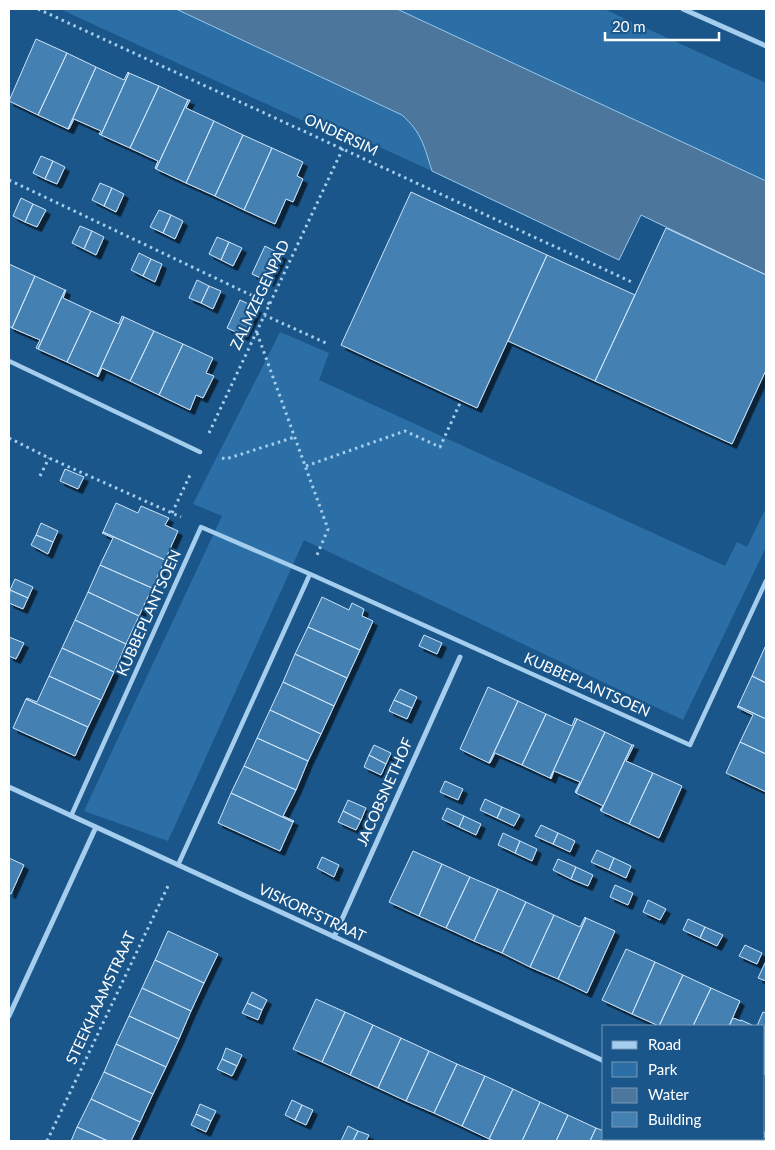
<svg xmlns="http://www.w3.org/2000/svg" width="775" height="1150" font-family="Lato,sans-serif">
	<style>
		.green { fill: #2b6fa6 }
		.water { fill: #4c769c; stroke: #98c9ef }
		.building { fill: #4480b2; stroke: #cbe4f9; filter: url(#shadow) }
		.lines { fill: none; stroke-linecap: round; stroke-linejoin: round }
		.path { stroke: #a5cded; stroke-width: 3; stroke-dasharray: 2.5 4; stroke-linecap: butt }
		.pedestrian { stroke: #a5cded; stroke-width: 4.5 }
		.minor { stroke: #a5cded; stroke-width: 5 }
		.labels { text-anchor: middle; stroke-width: 4.5; stroke-linejoin: round; paint-order: stroke }
		.street-label { font-size: 15px; fill: #fff; stroke: #1b568a }
	</style>
	<defs>
		<filter id="shadow"><feDropShadow dx="4.5" dy="4.5" stdDeviation="0" flood-color="#0009"/></filter>
	</defs>
	<rect width="100%" height="100%" fill="#1b568a"/>
	<!-- green -->
	<path class="green" d="M60,9H176L402,115C422,133 424,146 432,171L338,128L334,135Z
		M397,9H604L766,83V181Z
		M280,332L329,353L319,380L725,566L737,542L747,547L766,508V547L683,720L304,540L168,841L84,811L222,516L193,504Z"/>
	<!-- water -->
	<path class="water" d="M176,9H397L766,181V275L641,215L619,260L432,171C424,146 422,133 402,115Z"/>
	<!-- building -->
	<path class="building" d="M36,39L67,53L38,115L9,101Z
		M67,53L96,67L68,129L38,115Z
		M96,67L124,80L128,72L129,73L101,135L99,134L101,131L74,119L69,129H68Z
		M129,73L159,86L130,148L101,135Z
		M159,86L188,100L156,169L155,168L158,161L130,148Z
		M188,100H190L186,108L214,121L186,183L156,169Z
		M214,121L243,135L215,196L186,183Z
		M243,135L272,148L244,210L215,196Z
		M272,148L303,162L297,176L303,179L293,202L286,199L275,224L244,210Z
		M41,156L53,161L45,179L33,173Z
		M53,161L65,167L57,184L45,179Z
		M100,183L112,188L104,206L92,200Z
		M112,188L124,194L116,212L104,206Z
		M411,192L547,255L477,408L341,345Z
		M21,198L33,204L25,222L13,216Z
		M33,204L46,210L37,227L25,222Z
		M159,210L171,215L163,233L150,227Z
		M171,215L183,221L175,239L163,233Z
		M80,226L92,231L84,249L72,243Z
		M666,228L766,275V370L732,444L595,381Z
		M92,231L104,237L96,255L84,249Z
		M217,237L229,242L221,260L209,254Z
		M229,242L242,248L233,266L221,260Z
		M265,246L282,255L269,282L252,274Z
		M139,253L151,259L143,276L131,270Z
		M547,255L635,295L595,381L508,341Z
		M151,259L162,264L155,282L143,276Z
		M9,264L35,276L12,328L9,326Z
		M35,276L65,290L38,349L36,348L40,340L12,328Z
		M197,280L209,286L201,303L189,298Z
		M209,286L221,291L213,309L201,303Z
		M65,290H66L63,298L91,311L67,362L38,349Z
		M240,300L257,308L244,336L227,328Z
		M91,311L119,324L122,316L124,317L97,376L67,362Z
		M124,317L154,331L130,381L102,368L98,377L97,376Z
		M154,331L183,344L159,395L130,381Z
		M183,344L213,358L206,373L214,376L203,398L196,395L190,410L159,395Z
		M65,469L84,477L78,489L60,481Z
		M116,503L138,513L141,506L169,518L165,525L178,531L165,560L103,532Z
		M41,523L58,531L53,542L36,535Z
		M103,532L165,560L152,588L100,565L113,538L102,533Z
		M36,535L53,542L48,554L31,545Z
		M100,565L152,588L139,616L88,592Z
		M15,579L33,587L28,598L10,590Z
		M10,590L28,598L23,609L9,603Z
		M88,592L139,616L126,644L75,620Z
		M322,597L349,610L352,603L364,609L362,616L373,621L360,650L308,627Z
		M75,620L126,644L114,672L62,648Z
		M308,627L360,650L347,678L295,654Z
		M424,635L442,643L437,654L419,646Z
		M9,637L24,643L16,659L9,656Z
		M765,647H766V683L752,676Z
		M62,648L114,672L101,700L49,676Z
		M295,654L347,678L334,706L283,682Z
		M49,676L101,700L88,727L26,699L27,698L37,702Z
		M752,676L766,683V719L738,706Z
		M283,682L334,706L321,734L270,710Z
		M488,687L518,701L489,763L460,749Z
		M400,689L417,697L412,708L394,700Z
		M26,699L88,727L75,756L13,728Z
		M394,700L412,708L407,719L389,711Z
		M518,701L546,714L522,765L495,753L490,763H489Z
		M738,706L766,719V754L740,742L753,715L737,707Z
		M270,710L321,734L308,761L257,738Z
		M546,714L572,726L575,718L577,719L550,778L522,765Z
		M577,719L605,732L576,793L575,792L580,782L554,771L551,779L550,778Z
		M605,732L632,745L601,811L600,810L603,806L576,793Z
		M257,738L308,761L296,790L244,766Z
		M740,742L766,754V792L726,773Z
		M374,745L391,753L386,764L369,755Z
		M632,745H634L626,761L653,773L629,824L601,811Z
		M369,755L386,764L381,775L364,767Z
		M244,766L296,790L283,816L294,821L293,822L231,793Z
		M653,773L682,786L659,838L629,824Z
		M445,781L463,789L458,800L440,792Z
		M231,793L293,822L280,851L218,823Z
		M485,799L502,807L497,818L480,810Z
		M348,800L366,808L361,820L343,811Z
		M502,807L520,815L514,826L497,818Z
		M447,808L464,816L459,827L442,819Z
		M343,811L361,820L356,830L338,822Z
		M464,816L481,824L476,835L459,827Z
		M541,825L558,833L553,844L535,836Z
		M503,833L520,841L515,853L498,845Z
		M558,833L575,841L570,852L553,844Z
		M520,841L537,849L532,861L515,853Z
		M597,850L614,858L609,870L591,862Z
		M413,851L442,864L419,916L389,902Z
		M322,857L339,865L334,877L317,868Z
		M9,858L24,865L11,894L9,893Z
		M614,858L631,866L626,878L609,870Z
		M558,859L576,867L571,879L553,870Z
		M442,864L470,877L446,928L419,916Z
		M576,867L593,875L588,886L571,879Z
		M470,877L498,889L474,941L446,928Z
		M615,885L633,893L628,905L610,897Z
		M498,889L526,902L502,953L474,941Z
		M648,900L666,909L660,920L643,912Z
		M526,902L554,915L530,967L502,953Z
		M554,915L580,927L585,917L586,918L558,979L530,967Z
		M586,918L615,931L587,993L558,979Z
		M688,919L705,927L700,938L683,930Z
		M705,927L723,935L717,946L700,938Z
		M168,931L218,954L204,983L155,960Z
		M745,945L762,953L757,964L739,956Z
		M626,949L655,962L632,1014L602,1000Z
		M155,960L204,983L191,1011L142,988Z
		M766,961V981L758,978Z
		M655,962L683,975L659,1026L632,1014Z
		M683,975L711,988L693,1026H659Z
		M142,988L191,1011L179,1039L129,1016Z
		M711,988L740,1001L729,1026H693Z
		M252,992L267,1000L262,1010L247,1003Z
		M316,999L345,1012L322,1062L293,1049Z
		M247,1003L262,1010L258,1020L242,1013Z
		M345,1012L373,1025L350,1075L322,1062Z
		M763,1012L766,1013V1075L764,1074V1026H757Z
		M129,1016L179,1039L166,1067L116,1044Z
		M733,1018L741,1021V1020L754,1026H729Z
		M373,1025L401,1038L378,1088L350,1075Z
		M401,1038L429,1051L406,1101L378,1088Z
		M116,1044L166,1067L153,1094L104,1072Z
		M226,1048L242,1055L237,1066L222,1059Z
		M429,1051L457,1064L434,1113L406,1101Z
		M222,1059L237,1066L232,1076L217,1069Z
		M457,1064L485,1076L462,1126L434,1113Z
		M104,1072L153,1094L140,1122L91,1099Z
		M485,1076L513,1089L489,1139L462,1126Z
		M513,1089L540,1102L522,1141H495L489,1139Z
		M91,1099L140,1122L131,1141H108L77,1127Z
		M292,1100L302,1105L295,1120L285,1115Z
		M540,1102L568,1115L556,1141H522Z
		M200,1104L216,1111L211,1121L196,1114Z
		M302,1105L313,1110L306,1125L295,1120Z
		M196,1114L211,1121L206,1132L191,1125Z
		M568,1115L596,1128L590,1141H556Z
		M348,1126L358,1131L353,1141H341Z
		M77,1127L108,1141H71Z
		M596,1128L604,1131V1139H620L624,1141H590Z
		M358,1131L369,1135L366,1141H353Z"/>
	<g class="lines">
		<!-- path -->
		<path class="path" d="M38,9L634,283
			M9,180L270,304
			M264,315L326,343
			M257,333L328,529L317,555
			M209,433L343,148
			M9,438L49,458L181,517
			M222,458L226,459L295,437
			M306,466L405,431L440,447L460,403
			M40,476L49,458
			M172,513L191,473
			M47,1141L168,886"/>
		<!-- pedestrian -->
		<path class="pedestrian" d="M9,361L200,452
			M310,574L690,745L766,581
			M71,816L201,527L310,574L178,865"/>
		<!-- minor -->
		<path class="minor" d="M683,9L766,46
			M9,787L604,1061
			M334,937L460,657
			M9,1016L96,827
			M764,1134L766,1136"/>
	</g>
	<g class="labels">
		<!-- street labels -->
		<g class="street-label">
			<text transform="translate(341 135) rotate(25)" y="5">ONDERSIM</text>
			<text transform="translate(260 295) rotate(-65)" y="5">ZALMZEGENPAD</text>
			<text transform="translate(149 613) rotate(-66)" y="5">KUBBEPLANTSOEN</text>
			<text transform="translate(587 685) rotate(24)" y="5">KUBBEPLANTSOEN</text>
			<text transform="translate(385 792) rotate(-66)" y="5">JACOBSNETHOF</text>
			<text transform="translate(312 913) rotate(25)" y="5">VISKORFSTRAAT</text>
			<text transform="translate(101 998) rotate(-65)" y="5">STEEKHAAMSTRAAT</text>
		</g>
	</g>
	<!-- border -->
	<rect width="775" height="1150" fill="none" stroke="#ffffff" stroke-width="20"/>
	<!-- legend -->
	<rect x="602" y="1025" width="162" height="115" fill="#1b568a" stroke="#769ab9"/>
	<rect x="612" y="1041" width="25" height="8" fill="#a5cded" stroke="#769ab9"/>
	<text x="648" y="1050" font-size="15" fill="#ffffff">Road</text>
	<rect x="612" y="1062" width="25" height="15" fill="#2b6fa6" stroke="#769ab9"/>
	<text x="648" y="1075" font-size="15" fill="#ffffff">Park</text>
	<rect x="612" y="1088" width="25" height="15" fill="#4c769c" stroke="#769ab9"/>
	<text x="648" y="1100" font-size="15" fill="#ffffff">Water</text>
	<rect x="612" y="1112" width="25" height="15" fill="#4480b2" stroke="#769ab9"/>
	<text x="648" y="1125" font-size="15" fill="#ffffff">Building</text>
	<!-- scale -->
	<path d="M605 32v8h114v-8" fill="none" stroke="#ffffff" stroke-width="2.5"/>
	<text x="612" y="32" font-size="15" fill="#ffffff" stroke="#1b568a" stroke-width="4" paint-order="stroke">20 m</text>
</svg>
